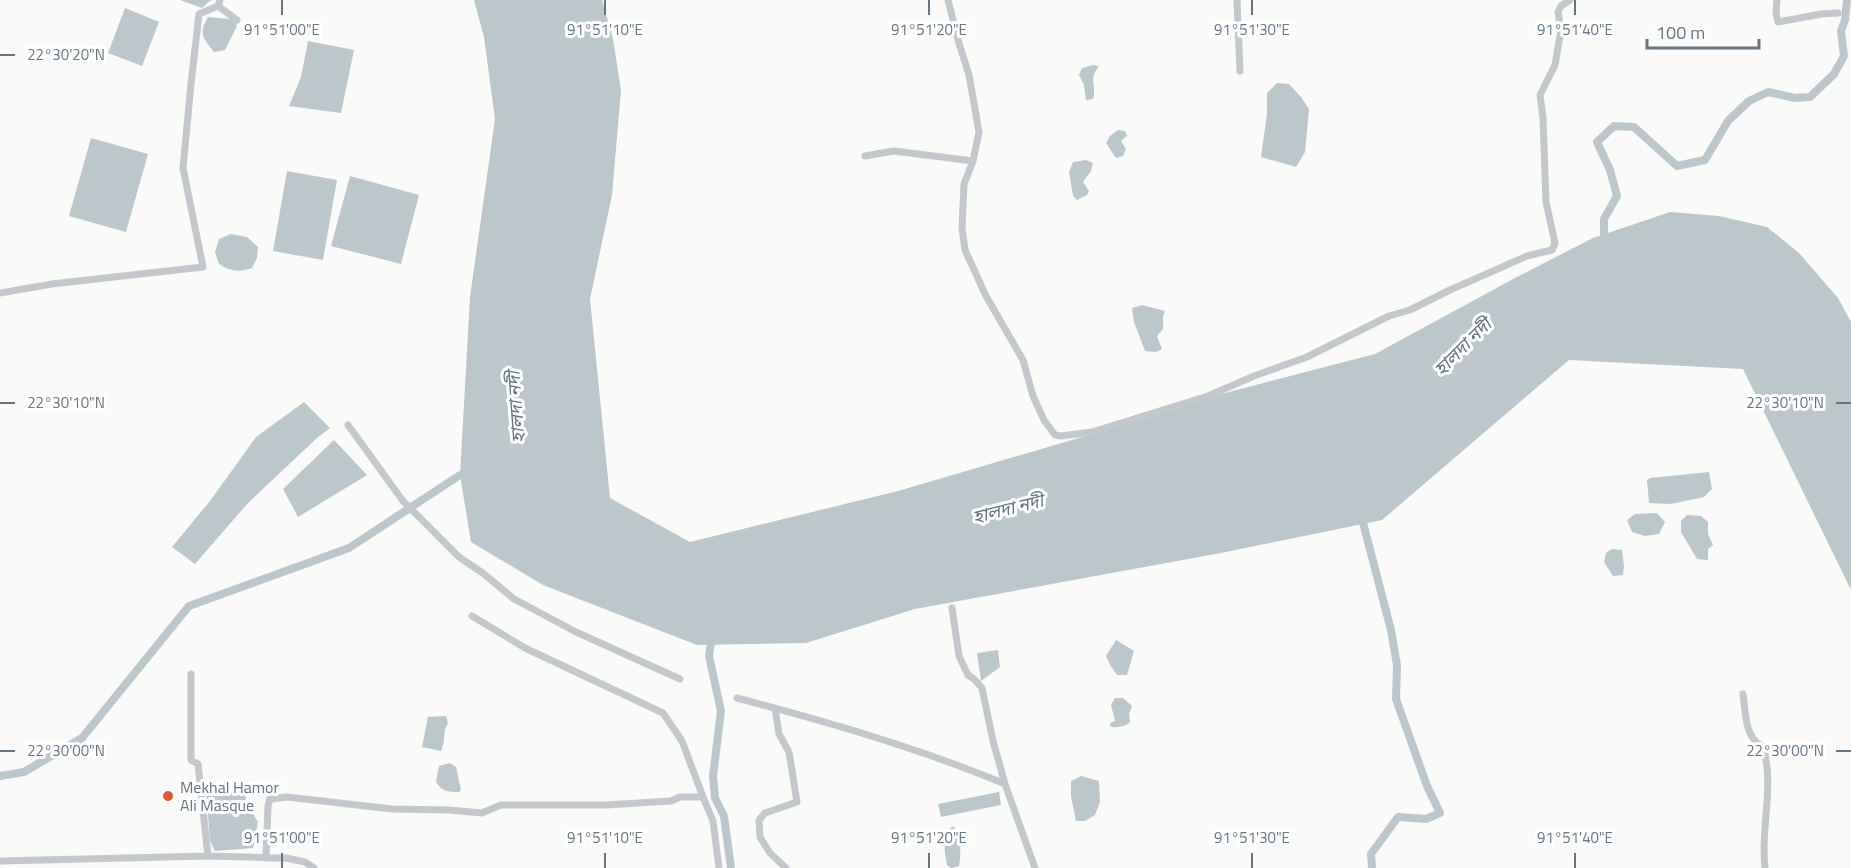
<svg xmlns="http://www.w3.org/2000/svg" width="1851" height="868" font-family="'Titillium Web','Noto Sans Bengali',sans-serif">
	<style>
		.water { fill: #bbc7cb }
		.lines { fill: none; stroke-linecap: round; stroke-linejoin: round }
		.canal { stroke: #bbc7cb; stroke-width: 8 }
		.minor { stroke: #c3c8cc; stroke-width: 7 }
		.ticks { fill: none; stroke: #657683; stroke-width: 2 }
		.poi-dot { fill: #e4572e; stroke: #fff; stroke-width: 2 }
		.labels { text-anchor: middle; stroke-width: 6; stroke-linejoin: round; paint-order: stroke }
		.poi-label { font-size: 16px; fill: #657683; stroke: #fff; text-anchor: start }
		.water-label { font-size: 18px; font-style: italic; fill: #60757c; stroke: #fff }
		.ticks-label { font-size: 15px; text-anchor: middle; fill: #657683; stroke: #fff; stroke-width: 6; stroke-linejoin: round; paint-order: stroke }
	</style>
	<rect width="100%" height="100%" fill="#fafaf8"/>
	<!-- water -->
	<path class="water" d="M180,0H211L202,8Z
		M474,0H602L613,39L621,90L612,195L590,299L610,498L690,542L898,491L1123,425L1210,397L1375,354L1515,278L1593,238L1670,212L1719,216L1767,227L1799,253L1838,298L1851,322V590L1743,369L1569,360L1382,520L1221,553L915,609L806,643L697,645L543,585L471,542L460,475L470,297L495,119L484,37Z
		M125,8L159,22L142,66L108,53Z
		M208,17L230,19L236,23L237,26L225,50L214,52C203,38 198,34 208,17Z
		M308,41L354,50L341,113L289,106L301,77Z
		M1093,65L1099,66C1088,80 1097,86 1093,99L1086,100L1084,85L1079,75L1082,68Z
		M1277,83L1289,84L1301,97L1309,109L1305,152L1296,167L1261,157L1267,114V93Z
		M1118,130L1125,131L1127,136L1121,141L1126,149L1123,156L1116,158L1106,143L1110,136Z
		M91,138L148,154L126,232L69,216Z
		M1086,160L1093,163L1091,171L1083,182L1089,191L1087,195L1077,200L1073,196L1069,172L1073,162Z
		M287,171L337,180L323,260L273,251Z
		M350,176L419,195L401,264L331,246Z
		M231,234L247,237L258,247L257,258L252,268C240,273 229,271 219,264L215,252L219,239Z
		M1142,305L1165,311L1163,317V329L1157,336L1162,349L1156,352L1145,351L1134,322L1132,308Z
		M304,402L330,428L317,438L248,503L195,564L172,547L210,501L256,437Z
		M334,440L367,475L298,517L283,489Z
		M1709,472L1712,489L1704,497L1671,504L1649,503L1647,480L1650,478Z
		M1657,513L1665,522L1659,534L1645,536L1632,532L1627,520L1635,514Z
		M1687,515L1701,516L1708,522V534L1713,545L1708,549V560L1697,559L1681,532V521Z
		M1612,549L1622,550L1624,566L1623,575L1613,576L1604,562L1606,553Z
		M1116,640L1134,651L1127,675H1117L1110,665L1106,656Z
		M998,650L1000,667L981,681L977,653Z
		M1115,698H1123L1132,706L1129,714L1130,722C1127,726 1115,729 1110,726V723L1115,721L1111,705Z
		M446,716L448,723C442,732 446,741 441,751L422,747L428,717Z
		M450,763L456,767L461,790L459,792C449,792 442,792 436,782L439,766Z
		M1081,776L1099,781L1100,802L1095,815L1085,821H1076L1071,796V781Z
		M217,784L227,792L245,794L247,804L258,822L253,848L215,851L210,841L206,788Z
		M999,792L1001,805L941,817L938,804Z
		M954,826C960,839 962,852 959,866L951,868L947,865C945,853 940,832 954,826Z"/>
	<g class="lines">
		<!-- canal -->
		<path class="canal" d="M1604,235V219L1617,196L1610,170L1597,142L1614,126L1634,127L1677,166L1705,160L1728,121L1749,101L1768,92L1795,98L1810,97L1834,74L1844,56L1841,31L1845,20L1847,0
			M1361,515L1391,630L1397,665L1396,699L1427,786L1440,813L1426,819L1398,817L1371,854L1372,868
			M712,635L709,656L721,711L713,776L715,798L724,816L731,868
			M0,776L24,772L82,738L189,606L349,548L460,475L471,472"/>
		<!-- minor -->
		<path class="minor" d="M948,0L958,40L969,75L979,132L973,161L964,184L962,228L965,250L986,296L1023,360L1033,396L1044,420L1055,435L1061,436L1092,432L1208,396L1254,376L1307,357L1389,316L1410,310L1450,290L1527,256L1552,250L1555,243L1546,202L1543,118L1540,95L1555,65L1561,30L1558,12L1561,6L1570,0
			M1237,0L1240,71
			M1777,0L1776,13L1778,22L1821,14L1838,13
			M218,6L237,20
			M865,156L894,151L973,161
			M0,293L52,284L203,267L183,168L191,84L199,14L218,6L220,0
			M348,425L403,501L459,557L484,574L514,599L576,632L680,679
			M952,608L959,656L968,675L974,679L982,688L993,741L1005,784
			M472,616L525,648L663,713L682,741L703,797
			M191,674V760L198,764L208,856
			M1743,694C1746,713 1744,737 1763,747C1775,785 1760,829 1765,868
			M737,698C827,722 919,748 1005,784L1035,868
			M775,708L779,734L789,752L797,802L765,813L759,820L760,837L770,853L786,868
			M266,858L268,806L270,799L287,797L392,809L449,810L482,813L501,805H606L671,801L680,797H703L713,821L719,868
			M0,861L208,856L286,858L305,862L314,868"/>
	</g>
	<!-- ticks -->
	<path class="ticks" d="M282,0V15M605,0V15M929,0V15M1252,0V15M1575,0V15M0,55H15M0,403H15M1836,403H1851M0,751H15M1836,751H1851M282,853V868M605,853V868M929,853V868M1252,853V868M1575,853V868"/>
	<!-- markers -->
	<circle class="poi-dot" cx="168" cy="796" r="6"/>
	<g class="labels">
		<!-- poi labels -->
		<g class="poi-label">
			<text x="180" y="793">Mekhal Hamor<tspan x="180" dy="18">Ali Masque</tspan></text>
		</g>
		<!-- water labels -->
		<g class="water-label">
			<text transform="translate(1463 347) rotate(-45)" y="6">হালদা নদী</text>
			<text transform="translate(516 407) rotate(-94)" y="6">হালদা নদী</text>
			<text transform="translate(1008 509) rotate(-14)" y="6">হালদা নদী</text>
		</g>
	</g>
	<g class="ticks-label">
		<text x="282" y="35">91°51'00"E</text>
		<text x="605" y="35">91°51'10"E</text>
		<text x="929" y="35">91°51'20"E</text>
		<text x="1252" y="35">91°51'30"E</text>
		<text x="1575" y="35">91°51'40"E</text>
		<text x="66" y="60">22°30'20"N</text>
		<text x="66" y="408">22°30'10"N</text>
		<text x="1785" y="408">22°30'10"N</text>
		<text x="66" y="756">22°30'00"N</text>
		<text x="1785" y="756">22°30'00"N</text>
		<text x="282" y="843">91°51'00"E</text>
		<text x="605" y="843">91°51'10"E</text>
		<text x="929" y="843">91°51'20"E</text>
		<text x="1252" y="843">91°51'30"E</text>
		<text x="1575" y="843">91°51'40"E</text>
	</g>
	<!-- scale -->
	<path d="M1647 39v9h112v-9" fill="none" stroke="#657683" stroke-width="3"/>
	<text x="1656" y="39" font-size="18" fill="#657683" stroke="#ffffff" stroke-width="4.5" paint-order="stroke">100 m</text>
</svg>
